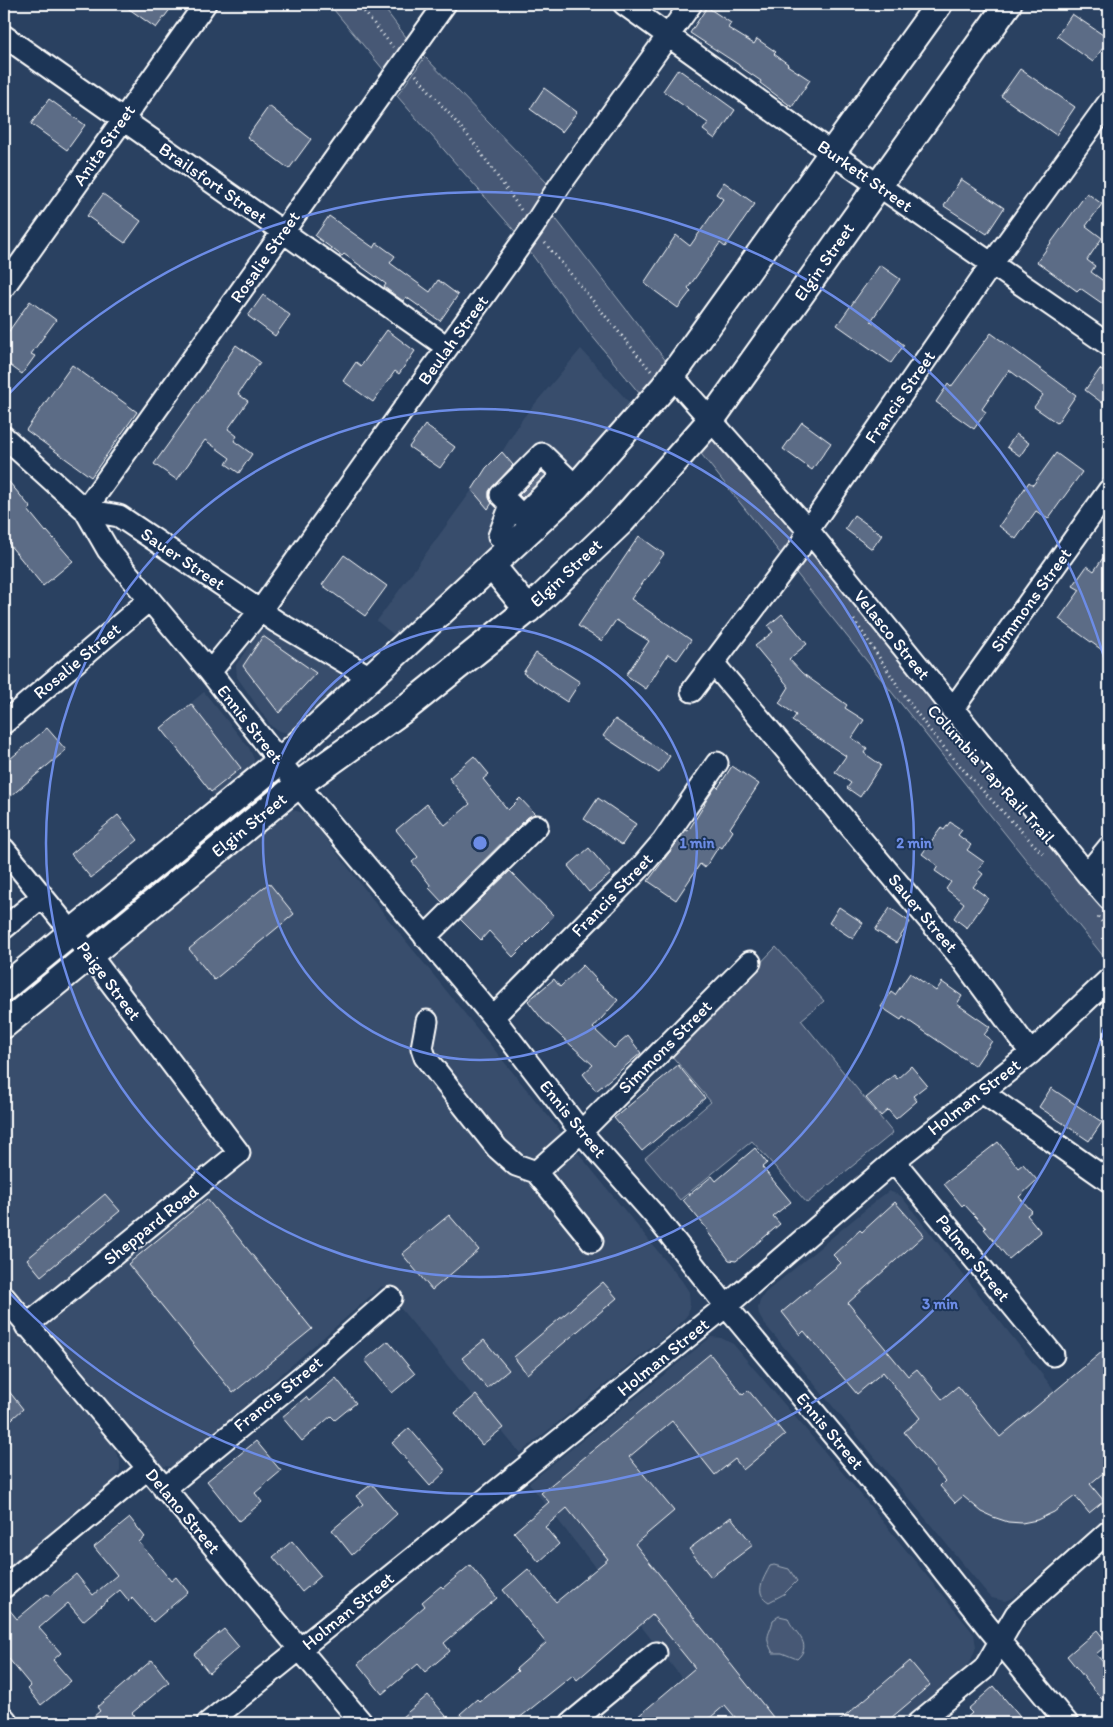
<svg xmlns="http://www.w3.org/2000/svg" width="1113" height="1727" font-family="Itim,sans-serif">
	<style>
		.built { fill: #394e6c }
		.green { fill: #465975; stroke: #a2acba }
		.building { fill: #5b6c86; stroke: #fff }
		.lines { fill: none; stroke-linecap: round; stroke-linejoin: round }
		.minor-casing { stroke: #fff; stroke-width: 25 }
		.major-casing { stroke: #fff; stroke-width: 30 }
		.path { stroke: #fff; stroke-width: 3; stroke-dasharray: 1 4; stroke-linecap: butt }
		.minor { stroke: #1d3557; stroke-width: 21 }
		.major { stroke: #1d3557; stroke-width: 26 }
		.ring { fill: none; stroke: #6c8ce6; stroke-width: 2.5 }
		.labels { text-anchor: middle; stroke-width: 4; stroke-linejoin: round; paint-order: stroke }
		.street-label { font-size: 18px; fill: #fff; stroke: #1d3557 }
		.centre { fill: #6c8ce6; stroke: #1d3557; stroke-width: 2.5 }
		.ring-label { font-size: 15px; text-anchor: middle; font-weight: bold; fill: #6c8ce6; stroke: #1d3557; stroke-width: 4; stroke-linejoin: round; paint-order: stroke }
	</style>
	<rect width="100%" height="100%" fill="#2a4161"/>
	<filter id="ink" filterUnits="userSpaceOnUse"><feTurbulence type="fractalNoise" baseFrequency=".02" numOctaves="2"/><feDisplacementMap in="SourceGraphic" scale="10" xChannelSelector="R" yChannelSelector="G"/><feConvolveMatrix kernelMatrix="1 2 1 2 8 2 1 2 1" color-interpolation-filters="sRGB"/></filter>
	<g filter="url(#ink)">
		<!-- built -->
		<path class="built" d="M581,349L633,407L574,477L399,639L377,621L472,490L486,468L502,452L523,418Z
			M270,630L321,658L338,671L343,684L338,693L304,724L289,733L279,731L271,726L237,677L236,665L259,631Z
			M204,692L249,748L254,759L253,769L217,800L161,728Z
			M289,809L304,813L312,821L388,919L682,1281L689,1292L690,1303L688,1314L678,1326L520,1453L382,1286L175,1467L161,1466L150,1458L4,1280V1041L283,811Z
			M889,1191L901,1196L1055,1391L1109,1346V1514L1014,1597L1005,1601L992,1598L987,1593L763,1322L759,1315L758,1308L760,1301L765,1293L882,1196Z
			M4,1312L110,1442L120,1460V1470L116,1478L4,1571Z
			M711,1337L721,1338L733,1344L858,1491L974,1634L976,1647L971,1660L961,1675L903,1723H717L529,1483Z"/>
		<!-- green -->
		<path class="green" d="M329,4H381L409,41L387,74Z
			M425,57L552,188L519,236L397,96Z
			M553,215L670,366L644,399L592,336L527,248Z
			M715,432L800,535L784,558L698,450Z
			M811,548L1109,911V961L1108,962L793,569Z
			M776,947L824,1001L801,1020L893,1133L807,1203L752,1141L680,1200L645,1158L711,1102L671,1055Z
			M774,1565L789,1569L797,1581L784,1594L769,1602C753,1593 764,1578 770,1566Z
			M779,1616L788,1618C792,1632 815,1643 797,1659L782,1653H773C763,1635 770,1636 773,1620Z"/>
		<!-- building -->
		<path class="building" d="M122,4H174L156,28Z
			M707,7L731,23L728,28L754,44L757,39L776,52L774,54L788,64L787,65L810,80L792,107L760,83L761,81L739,66V65L690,33Z
			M1072,14L1109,39L1093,62L1057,36Z
			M678,69L735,110L715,139L703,130L708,123L663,91Z
			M1020,69L1075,107L1056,135L1001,96Z
			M544,88L577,112L562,132L530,109Z
			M49,99L85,125L67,150L31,124Z
			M269,106L311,139L289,169L247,137Z
			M961,179L1004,208L987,234L944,206Z
			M724,182L755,204L725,247L720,243L688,288L691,291L678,308L644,283L676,235L690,246L723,199L716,194Z
			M1087,193L1102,204L1086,226L1102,238L1087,260L1095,266L1091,272L1109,285V295L1103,304L1080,288L1077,291L1037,262Z
			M103,194L141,221L125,243L87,216Z
			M329,216L374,248L377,243L395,256L390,263L430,292L438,280L458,295L440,321L406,297L403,301L384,287L386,284L344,254L342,256L315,236Z
			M880,265L900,279L871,321L904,345L891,363L837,325Z
			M263,295L290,315L275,336L248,316Z
			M30,301L56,320L31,354L35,356L22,374L4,361V338Z
			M387,330L415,351L399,374L395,371L373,402L343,381L356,362L361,366Z
			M991,333L1076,395L1057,423L1034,407L1043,395L1009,370L982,409L986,412L974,429L936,402L948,384L951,387Z
			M236,345L260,362L238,394L248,401L228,429L237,436L234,441L252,454L239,473L226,464L230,458L205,440L177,480L154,464L203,395Z
			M72,365L137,412L91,477L26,430Z
			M1100,369L1109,376V408L1085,390Z
			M802,422L831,443L812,470L783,449Z
			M425,425L455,447L440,468L409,447Z
			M1016,434L1029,443L1020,456L1007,447Z
			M502,452L513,465L489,491V498L492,503L488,509L472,490L486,468Z
			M1056,453L1082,472L1048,519L1036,511L1016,539L999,526L1029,482L1033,485Z
			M542,472L546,475L522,498L519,495Z
			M4,476L31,508L28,510L46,532L47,531L73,561L43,586L4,538Z
			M854,515L882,535L872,549L845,529Z
			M639,536L664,554L631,599L691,640L677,660L668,654L646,689L626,675L649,641L616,620L602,641L578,626Z
			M1109,549V655L1059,619L1080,590L1073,586L1087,566L1094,571Z
			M344,555L387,586L365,616L322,585Z
			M782,614L807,644L789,659L802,673L847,705L845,708L864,720L852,738L867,748L864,753L881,765L860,797L847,788L851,783L835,772L846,756L792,721L796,715L779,703L789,687L755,646L773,632L768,626Z
			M263,636L316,673L279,713L243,666Z
			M536,653L580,682L567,702L523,673Z
			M191,704L241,768L211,792L161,728Z
			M615,719L670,756L659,773L603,736Z
			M47,728L66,750L11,796L4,787V764Z
			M474,756L489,774L483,779L508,810L520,798L535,814L528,817L442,902L429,888L431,886L412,862L418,857L396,830L427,804L445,825L470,804L449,778Z
			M732,766L759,784L730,828L733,831L722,848L719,846L705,868L700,864L676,900L648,881L686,830L688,831L705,804H704L716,786L718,788Z
			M598,798L636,824L622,845L584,819Z
			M118,815L138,840L91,878L71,854Z
			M950,822L962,830L958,835L971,845L967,850L984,862L978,870L983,874L973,887L988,898L967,928L954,918L964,903L946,889L951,882L935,871L938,866L922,854L941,828L944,830Z
			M589,848L611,874L589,892L568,866Z
			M510,871L554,916L513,957L489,931L481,940L460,919Z
			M269,883L294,914L214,980L189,949Z
			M839,907L863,923L853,939L829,923Z
			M890,908L910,922L896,943L875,930Z
			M583,965L596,979L595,980L618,1000L593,1028L614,1048L628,1036L641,1053L596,1091L583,1074L593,1065L542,1019L528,1001L554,979L560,987Z
			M910,973L936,991L942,982L962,996L957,1004L990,1027L984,1035L992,1041L975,1066L903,1017L901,1020L881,1007L891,992L895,995Z
			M678,1065L705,1098L642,1151L614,1118Z
			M911,1066L927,1085L913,1096L917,1101L896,1119L888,1110L881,1116L866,1098L894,1075L897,1079Z
			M1051,1088L1102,1122L1089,1141L1039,1107Z
			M998,1142L1018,1168L1023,1164L1037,1180L1019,1197L1032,1211L1027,1215L1041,1232L1009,1259L984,1229L986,1228L964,1204L962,1206L944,1184Z
			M755,1148L767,1163L762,1167L791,1202L773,1216L780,1224L736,1261L729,1260L707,1231L708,1230L683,1200L712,1176L716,1181Z
			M105,1194L120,1211L41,1276L27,1259Z
			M207,1199L312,1329L233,1393L128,1264Z
			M895,1202L924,1235L848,1303L908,1376L917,1369L942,1399L958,1386L1000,1437L1109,1346V1468L1090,1484L1104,1501L1089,1513L1075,1496L1054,1512L1037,1520L1022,1523L1008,1522L993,1517L982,1512L963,1496L955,1503L940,1486L945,1481L904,1432L920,1418L883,1372L857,1394L804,1331L800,1335L782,1312L841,1263L833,1255L860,1230L862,1232Z
			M449,1215L479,1250L432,1290L402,1254Z
			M603,1282L617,1298L527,1374L514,1357Z
			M484,1340L509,1370L487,1388L462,1358Z
			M388,1341L415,1374L392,1393L365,1360Z
			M710,1354L743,1395L748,1390L785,1435L743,1470L735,1459L715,1475L672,1421L629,1457L674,1511L635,1544L773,1717L765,1723H740L725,1705L704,1723H630L695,1668L652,1615L577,1680L573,1675L513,1723H467L460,1714L477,1699L480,1702L518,1671L516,1669L546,1643L503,1590L528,1569L556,1602L608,1559L567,1508L545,1527L559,1544L539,1562L514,1532L549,1502L541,1493Z
			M336,1378L356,1403L335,1420L331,1416L302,1441L282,1417L306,1397L309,1401Z
			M4,1385L23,1409L4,1426Z
			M476,1395L503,1428L482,1445L455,1413Z
			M409,1428L446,1471L430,1486L392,1443Z
			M256,1441L281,1471L255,1493L262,1502L239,1521L207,1481Z
			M372,1484L397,1514L352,1555L332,1530L363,1504L356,1496Z
			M731,1517L753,1545L711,1577L689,1549Z
			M130,1518L145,1537L139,1542L171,1581L176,1577L188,1592L153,1622L132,1598L129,1601L120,1590L83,1621L68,1603L39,1628L61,1653L53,1660L71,1681L41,1705L28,1689L31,1686L4,1653V1603L17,1619L47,1594L50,1596L76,1574L93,1595L117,1575L94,1547Z
			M292,1541L321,1576L302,1592L273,1557Z
			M470,1565L497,1598L444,1643L450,1651L425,1672L418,1664L382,1694L358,1664L425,1606L422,1602L441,1586L443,1588Z
			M224,1629L239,1647L209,1673L194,1654Z
			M1097,1630L1108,1644L1096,1654L1109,1669V1708L1067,1656Z
			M152,1660L169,1682L132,1713L141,1723H86L100,1711L97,1707Z
			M910,1661L930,1685L885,1723H837Z
			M994,1686L1025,1723H960L972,1713L968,1709Z
			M428,1695L446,1716L437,1723H395Z"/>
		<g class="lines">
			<!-- minor casing -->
			<g class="minor-casing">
				<path id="minor" d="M624,4L833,154L1109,345
					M4,36L447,347
					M4,287L205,4
					M671,375L808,530L1087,874L1109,899
					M4,437L85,510L119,516L277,622L370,677
					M563,475L522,516L501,495L542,454L576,487
					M85,510L108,550L210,672L298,785L493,1017L581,1132L656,1217L726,1306L906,1523L987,1626L1067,1723
					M85,510L445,4
					M510,549L499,536L511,505
					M713,663L960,957L1031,1053
					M210,672L260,611L533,227L560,185L691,4
					M692,691L799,549L808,530L991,265L1109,102
					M952,710L1109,490
					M4,723L149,600
					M4,849L90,955L239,1153L26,1326
					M1087,874L1109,847
					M4,928L43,896
					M425,937L537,826
					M493,1017L640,868L663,841L717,763
					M427,1021L422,1048L425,1057L497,1148L516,1165L536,1172
					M982,1092L1109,1181
					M894,1161L1053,1355
					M592,1241L536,1172L581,1132L750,962
					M4,1297L362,1723
					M164,1489L306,1373L391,1298
					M4,1587L147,1469
					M4,1718L8,1723
					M208,1723L726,1306L894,1161L1031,1053L1109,979
					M571,1723L656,1653
					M918,1723L984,1669L1016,1614L1109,1531"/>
			</g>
			<!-- major casing -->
			<g class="major-casing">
				<path id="major" d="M492,566L528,610
					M4,988L279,762L576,487L664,387L939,4
					M4,1025L298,785L407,707L536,603L622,521L711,420L1008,4"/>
			</g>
			<!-- path -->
			<path class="path" d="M358,4L393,47
				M416,75L474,143L521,210
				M545,243L651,371
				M854,620C882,660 906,702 937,739C970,779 1007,816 1043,854
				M1098,917L1109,930"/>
			<!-- minor -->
			<use href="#minor" class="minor"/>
			<!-- major -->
			<use href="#major" class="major"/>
		</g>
	</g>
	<!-- distance rings -->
	<g class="ring">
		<circle cx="480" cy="843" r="217"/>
		<circle cx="480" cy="843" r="434"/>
		<path d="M1109 1011A651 651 0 0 1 4 1287M4 399A651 651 0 0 1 1109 675"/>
	</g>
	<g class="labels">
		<!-- street labels -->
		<g class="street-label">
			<text transform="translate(104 145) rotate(-55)" y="6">Anita Street</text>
			<text transform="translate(865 176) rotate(35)" y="6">Burkett Street</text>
			<text transform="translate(213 183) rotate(35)" y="6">Brailsfort Street</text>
			<text transform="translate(265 257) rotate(-55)" y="6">Rosalie Street</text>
			<text transform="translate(824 262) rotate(-55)" y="6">Elgin Street</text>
			<text transform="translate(453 340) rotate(-54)" y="6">Beulah Street</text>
			<text transform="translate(900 397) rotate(-55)" y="6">Francis Street</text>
			<text transform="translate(183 559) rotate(34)" y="6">Sauer Street</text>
			<text transform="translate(566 573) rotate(-43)" y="6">Elgin Street</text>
			<text transform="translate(1031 600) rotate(-54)" y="6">Simmons Street</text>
			<text transform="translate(892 635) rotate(51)" y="6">Velasco Street</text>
			<text transform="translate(77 661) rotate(-40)" y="6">Rosalie Street</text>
			<text transform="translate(250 724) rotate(52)" y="6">Ennis Street</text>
			<text transform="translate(991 774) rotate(48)" y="6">Columbia Tap Rail Trail</text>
			<text transform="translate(249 825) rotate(-39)" y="6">Elgin Street</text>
			<text transform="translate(612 895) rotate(-46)" y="6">Francis Street</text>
			<text transform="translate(923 913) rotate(50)" y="6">Sauer Street</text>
			<text transform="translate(109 981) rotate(53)" y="6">Paige Street</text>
			<text transform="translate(665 1047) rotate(-45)" y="6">Simmons Street</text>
			<text transform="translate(974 1097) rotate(-38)" y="6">Holman Street</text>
			<text transform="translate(573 1119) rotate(51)" y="6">Ennis Street</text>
			<text transform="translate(151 1225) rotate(-39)" y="6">Sheppard Road</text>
			<text transform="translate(973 1258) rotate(51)" y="6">Palmer Street</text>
			<text transform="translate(663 1357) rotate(-39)" y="6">Holman Street</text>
			<text transform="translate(278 1394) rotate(-39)" y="6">Francis Street</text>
			<text transform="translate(830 1431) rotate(50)" y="6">Ennis Street</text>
			<text transform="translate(183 1511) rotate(50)" y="6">Delano Street</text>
			<text transform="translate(348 1611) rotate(-39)" y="6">Holman Street</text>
		</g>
	</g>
	<circle cx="480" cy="843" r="8" class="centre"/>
	<g class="ring-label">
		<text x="697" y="848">1 min</text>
		<text x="914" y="848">2 min</text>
		<text x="940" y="1309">3 min</text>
	</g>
	<!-- margin -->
	<rect width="1113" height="1727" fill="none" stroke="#1d3557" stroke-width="20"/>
	<rect x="10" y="10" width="1093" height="1707" fill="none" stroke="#fff" stroke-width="2" filter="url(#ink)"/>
</svg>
